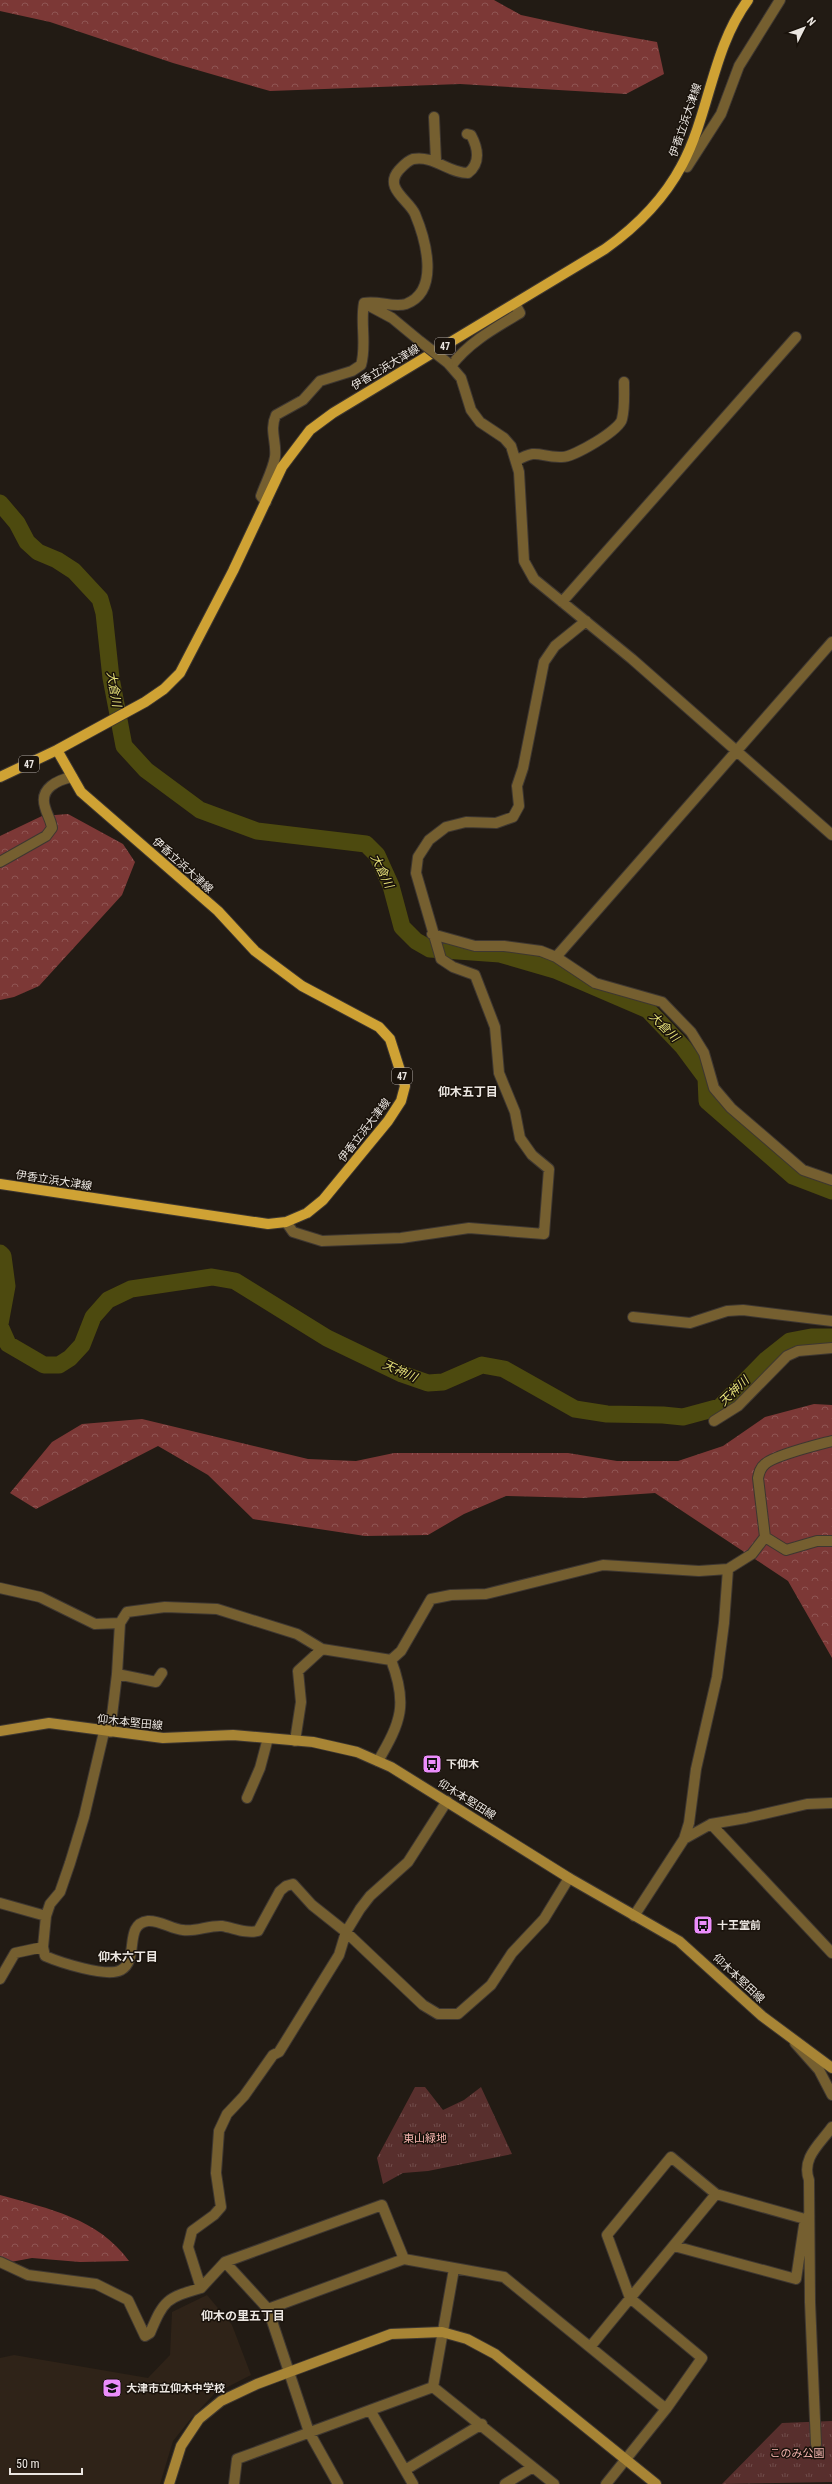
<svg xmlns="http://www.w3.org/2000/svg" width="832" height="2484" font-family="'Roboto Condensed','Noto Sans JP',sans-serif">
	<style>
		.built { fill: #2f2318 }
		.grass { fill: url(#grass-tufts) }
		.forest { fill: url(#forest-crowns) }
		.lines { fill: none; stroke-linecap: round; stroke-linejoin: round }
		.river { stroke: #4d4a0f; stroke-width: 17 }
		.street-casing { stroke: #3e3731; stroke-width: 12 }
		.secondary-casing { stroke: #3e3731; stroke-width: 12 }
		.primary-casing { stroke: #3e3731; stroke-width: 12 }
		.street { stroke: #755f30; stroke-width: 10 }
		.secondary { stroke: #a88535; stroke-width: 10 }
		.primary { stroke: #cfa234; stroke-width: 10 }
		.street-bridge-casing { stroke: #3e3731; stroke-width: 12; stroke-linecap: butt }
		.street-bridge { stroke: #755f30; stroke-width: 10 }
		.labels { text-anchor: middle; stroke-width: 3; stroke-linejoin: round; paint-order: stroke }
		.shield { fill: #19120b; stroke: #aca6a1; stroke-width: 1 }
		.shield-label { font-size: 10px; font-weight: bold; fill: #ebe6e1 }
		.street-label { font-size: 11px; fill: #ebe6e1; stroke: #19120b }
		.poi-label { font-size: 11px; font-weight: bold; fill: #ebe6e1; stroke: #19120b; text-anchor: start }
		.park-label { font-size: 11px; fill: #f6b5b0; stroke: #19120b }
		.water-label { font-size: 12px; font-style: italic; fill: #e4df77; stroke: #19120b }
		.neighbourhood-label { font-size: 12px; font-weight: bold; fill: #ebe6e1; stroke: #19120b }
	</style>
	<defs>
		<pattern id="grass-tufts" width="24" height="20" patternUnits="userSpaceOnUse"><rect width="24" height="20" fill="#582f2d"/><path d="M3 7l-1-3M5 7V3M7 7l1-3M15 17l-1-3M17 17v-4M19 17l1-3" fill="none" stroke="#704d4b"/></pattern>
		<pattern id="forest-crowns" width="20" height="18" patternUnits="userSpaceOnUse"><rect width="20" height="18" fill="#7c3836"/><path d="M2 6a3 3 0 1 1 6 0M12 15a3 3 0 1 1 6 0" fill="none" stroke="#8f5553"/></pattern>
	</defs>
	<rect width="100%" height="100%" fill="#221b14"/>
	<!-- built -->
	<path class="built" d="M207,2295L232,2325L251,2375L214,2394L189,2421L173,2441L160,2484H0V2358L14,2355L148,2378L170,2355L172,2312Z"/>
	<!-- grass -->
	<path class="grass" d="M415,2087H425L443,2110L464,2100L481,2087L512,2154L428,2171L403,2173L383,2184L377,2158Z
		M832,2421V2482L722,2484L782,2423Z"/>
	<!-- forest -->
	<path class="forest" d="M0,0H494L521,15L590,30L657,42L664,74L626,94L460,84L270,91L173,63L50,22L0,11Z
		M68,814L123,844L135,862L122,895L39,986L14,997L0,1000V836L42,816Z
		M814,1404L832,1405V1658L788,1581L655,1493L582,1498L506,1496L464,1514L428,1535L365,1536L253,1519L208,1475L158,1446L36,1509L10,1493L52,1442L82,1424L142,1419L308,1459L356,1461L394,1453H568L617,1461H678L723,1446L765,1417Z
		M0,2195C49,2209 98,2218 129,2261L80,2262L32,2258L0,2264Z"/>
	<g class="lines">
		<!-- river -->
		<path class="river" d="M0,503L17,523L27,542L38,552L57,560L74,571L100,599L104,613L111,678L124,746L146,770L200,810L257,831L366,844L377,855L391,886L402,927L416,941L430,949L500,954L555,970L648,1010L683,1047L706,1078L707,1101L793,1176L832,1191
			M0,1253L3,1256L7,1286L0,1324
			M0,1326L8,1344L44,1365H59L70,1358L82,1345L93,1317L108,1300L131,1289L212,1277L235,1281L327,1338L402,1374L428,1383L443,1382L482,1365L504,1369L575,1409L607,1414L663,1415L683,1417L720,1407L766,1360L790,1341L811,1337H832"/>
		<!-- street casing -->
		<g class="street-casing">
			<path id="street" d="M434,117L436,161
				M682,165L687,167L721,114L739,66L780,0
				M364,303C378,300 393,308 406,304C441,291 425,238 415,214C409,200 383,188 399,170C403,166 407,161 413,159C434,155 448,173 468,173C481,163 478,148 471,135L467,134
				M364,303L392,318L421,342
				M448,363L461,378L471,410L480,422L504,438L511,446L519,472L524,561L534,579L632,659L832,835
				M451,366C469,342 495,328 520,313L515,304
				M516,461C539,447 539,458 562,457C574,457 620,430 622,419C625,407 624,394 624,382
				M266,502L261,496C265,484 273,470 275,457C277,442 269,430 276,415L303,400L320,381L352,371L361,365C367,345 360,323 364,303
				M562,602L796,337
				M0,862L46,836L52,828C51,820 47,815 45,807C39,788 58,780 72,777
				M432,934L475,946H504L541,951L556,957L595,983L662,1002L691,1032L704,1053L714,1088L731,1108L803,1170L832,1180
				M556,957L832,642
				M286,1222L293,1232L322,1241L401,1238L469,1228L544,1234L549,1169L532,1155L520,1138L515,1112L499,1073L495,1027L475,975L453,967L441,959L416,873L418,857L429,840L446,827L466,822L496,823L513,817L519,806L517,786L523,768L544,662L555,646L586,621
				M633,1317L690,1323L727,1311L743,1310L832,1321
				M714,1421L738,1406L787,1356L798,1351L832,1348
				M765,1537L786,1550L817,1541H832
				M0,1588L40,1597L95,1624L120,1623
				M117,1674L156,1682L162,1673
				M104,1732L84,1817L70,1863L60,1892L50,1904L46,1916L43,1947L45,1956C59,1962 107,1978 121,1970C140,1960 123,1924 148,1921C159,1920 172,1929 183,1930C196,1932 209,1925 222,1926C234,1928 246,1934 258,1931L280,1891L286,1886L293,1884L312,1905L346,1932L423,2005L438,2014H458L491,1985L512,1953L544,1919L569,1878
				M110,1732L117,1674L120,1623L127,1612L165,1607L217,1609L297,1634L322,1649L391,1660L401,1651L431,1599L451,1595L486,1594L603,1565L699,1571L728,1569L752,1554L765,1537L758,1478C759,1473 760,1468 765,1464C775,1455 817,1445 832,1441
				M295,1741L301,1702L298,1671L322,1649
				M378,1761C401,1722 408,1704 391,1660
				M247,1798L260,1768L268,1738
				M711,1824L832,1953
				M684,1839L711,1824L746,1818L807,1804L832,1803
				M0,1903L46,1916
				M634,1916L684,1839L689,1823L696,1769L717,1677L724,1623L728,1569
				M0,1979L15,1953L43,1947
				M795,2043L819,2070L832,2095
				M0,2262L28,2275L96,2284L128,2300L145,2336L150,2333C164,2300 166,2298 201,2288L188,2247L192,2231L214,2215L221,2207L216,2173L219,2131L227,2114L244,2096L273,2055L279,2052L339,1955L346,1932L360,1909L370,1896L408,1862L447,1801
				M201,2288L225,2262
				M268,2309L404,2259L504,2277L666,2409
				M590,2347L716,2194
				M433,2387L554,2484
				M433,2387L454,2269
				M370,2410L413,2484
				M816,2444L810,2302L809,2180C801,2158 820,2144 832,2127
				M405,2470L482,2424
				M234,2484L237,2459L433,2387
				M338,2484L309,2432L268,2309L225,2262L382,2205L404,2259
				M505,2484L533,2467
				M606,2484L666,2409L702,2358L630,2298L607,2235L671,2157L716,2194L805,2219L796,2279L674,2246"/>
		</g>
		<!-- secondary casing -->
		<g class="secondary-casing">
			<path id="secondary" d="M0,1731L49,1723L163,1738L233,1735L313,1742L357,1752L391,1767L569,1878L679,1941L762,2016L832,2068
				M169,2484L181,2446L199,2419L221,2401L257,2384L391,2334L442,2332L467,2339L495,2354L656,2484"/>
		</g>
		<!-- primary casing -->
		<g class="primary-casing">
			<path id="primary" d="M0,777L57,750L145,702L164,689L180,673L233,571L282,467L310,430L333,413L605,249C636,227 664,199 682,165C710,112 712,49 748,0
				M0,1184L268,1224L286,1222L307,1213L323,1200L388,1121L401,1101L405,1086L390,1039L379,1027L302,986L255,951L218,911L81,792L57,750"/>
		</g>
		<!-- street -->
		<use href="#street" class="street"/>
		<!-- secondary -->
		<use href="#secondary" class="secondary"/>
		<!-- primary -->
		<use href="#primary" class="primary"/>
		<!-- street-bridge casing -->
		<g class="street-bridge-casing">
			<path id="street-bridge" d="M421,342L448,363"/>
		</g>
		<!-- street-bridge -->
		<use href="#street-bridge" class="street-bridge"/>
	</g>
	<!-- icons -->
	<defs>
		<g id="bus-square" transform="scale(1)"><rect x="-9" y="-9" width="18" height="18" rx="4" fill="#eb8dfb" stroke="#19120b"/><path d="M-5-6H5V4H4V6H2V4H-2V6H-4V4H-5ZM-3.5-4V0h7V-4ZM-3.5 1.2v1.5H-2V1.2ZM2 1.2v1.5H3.5V1.2Z" fill="#111"/></g>
		<g id="school-square" transform="scale(1)"><rect x="-9" y="-9" width="18" height="18" rx="4" fill="#eb8dfb" stroke="#19120b"/><path d="M0-5L7-2L0 1L-7-2ZM-4 1L0 2.5L4 1V4Q0 6-4 4Z" fill="#111"/></g>
	</defs>
	<g fill-rule="evenodd">
		<use href="#bus-square" x="432" y="1764"/>
		<use href="#bus-square" x="703" y="1925"/>
		<use href="#school-square" x="112" y="2388"/>
	</g>
	<g class="labels">
		<!-- shield labels -->
		<g class="shield">
			<rect x="435" y="338" width="20" height="16" rx="3"/>
			<rect x="19" y="756" width="20" height="16" rx="3"/>
			<rect x="392" y="1068" width="20" height="16" rx="3"/>
		</g>
		<g class="shield-label">
			<text x="445" y="350">47</text>
			<text x="29" y="768">47</text>
			<text x="402" y="1080">47</text>
		</g>
		<!-- street labels -->
		<g class="street-label">
			<text transform="translate(685 120) rotate(-71)" y="4">伊香立浜大津線</text>
			<text transform="translate(385 367) rotate(-31)" y="4">伊香立浜大津線</text>
			<text transform="translate(183 865) rotate(42)" y="4">伊香立浜大津線</text>
			<text transform="translate(364 1130) rotate(-52)" y="4">伊香立浜大津線</text>
			<text transform="translate(54 1180) rotate(9)" y="4">伊香立浜大津線</text>
			<text transform="translate(130 1722) rotate(6)" y="4">仰木本堅田線</text>
			<text transform="translate(467 1799) rotate(32)" y="4">仰木本堅田線</text>
			<text transform="translate(739 1978) rotate(43)" y="4">仰木本堅田線</text>
		</g>
		<!-- poi labels -->
		<g class="poi-label">
			<text x="446" y="1768">下仰木</text>
			<text x="717" y="1929">十王堂前</text>
			<text x="126" y="2392">大津市立仰木中学校</text>
		</g>
		<!-- park labels -->
		<g class="park-label">
			<text x="425" y="2142">東山緑地</text>
			<text x="797" y="2457">このみ公園</text>
		</g>
		<!-- water labels -->
		<g class="water-label">
			<text transform="translate(114 689) rotate(80)" y="4">大倉川</text>
			<text transform="translate(382 871) rotate(64)" y="4">大倉川</text>
			<text transform="translate(664 1027) rotate(45)" y="4">大倉川</text>
			<text transform="translate(400 1371) rotate(24)" y="4">天神川</text>
			<text transform="translate(734 1391) rotate(-44)" y="4">天神川</text>
		</g>
		<!-- neighbourhood labels -->
		<g class="neighbourhood-label">
			<text x="468" y="1096">仰木五丁目</text>
			<text x="128" y="1961">仰木六丁目</text>
			<text x="243" y="2320">仰木の里五丁目</text>
		</g>
	</g>
	<!-- north arrow -->
	<g transform="translate(804 28) rotate(48)" stroke="#19120b" stroke-width="3" paint-order="stroke">
	<path d="M0-3L7 15L0 10L-7 15Z" fill="#ebe6e1"/>
	<text y="-6" font-size="11" font-weight="bold" text-anchor="middle" fill="#ebe6e1">N</text>
	</g>
	<!-- scale -->
	<path d="M10 2468v6h72v-6" fill="none" stroke="#ebe6e1" stroke-width="2"/>
	<text x="16" y="2468" font-size="12" fill="#ebe6e1" stroke="#19120b" stroke-width="3" paint-order="stroke">50 m</text>
</svg>
